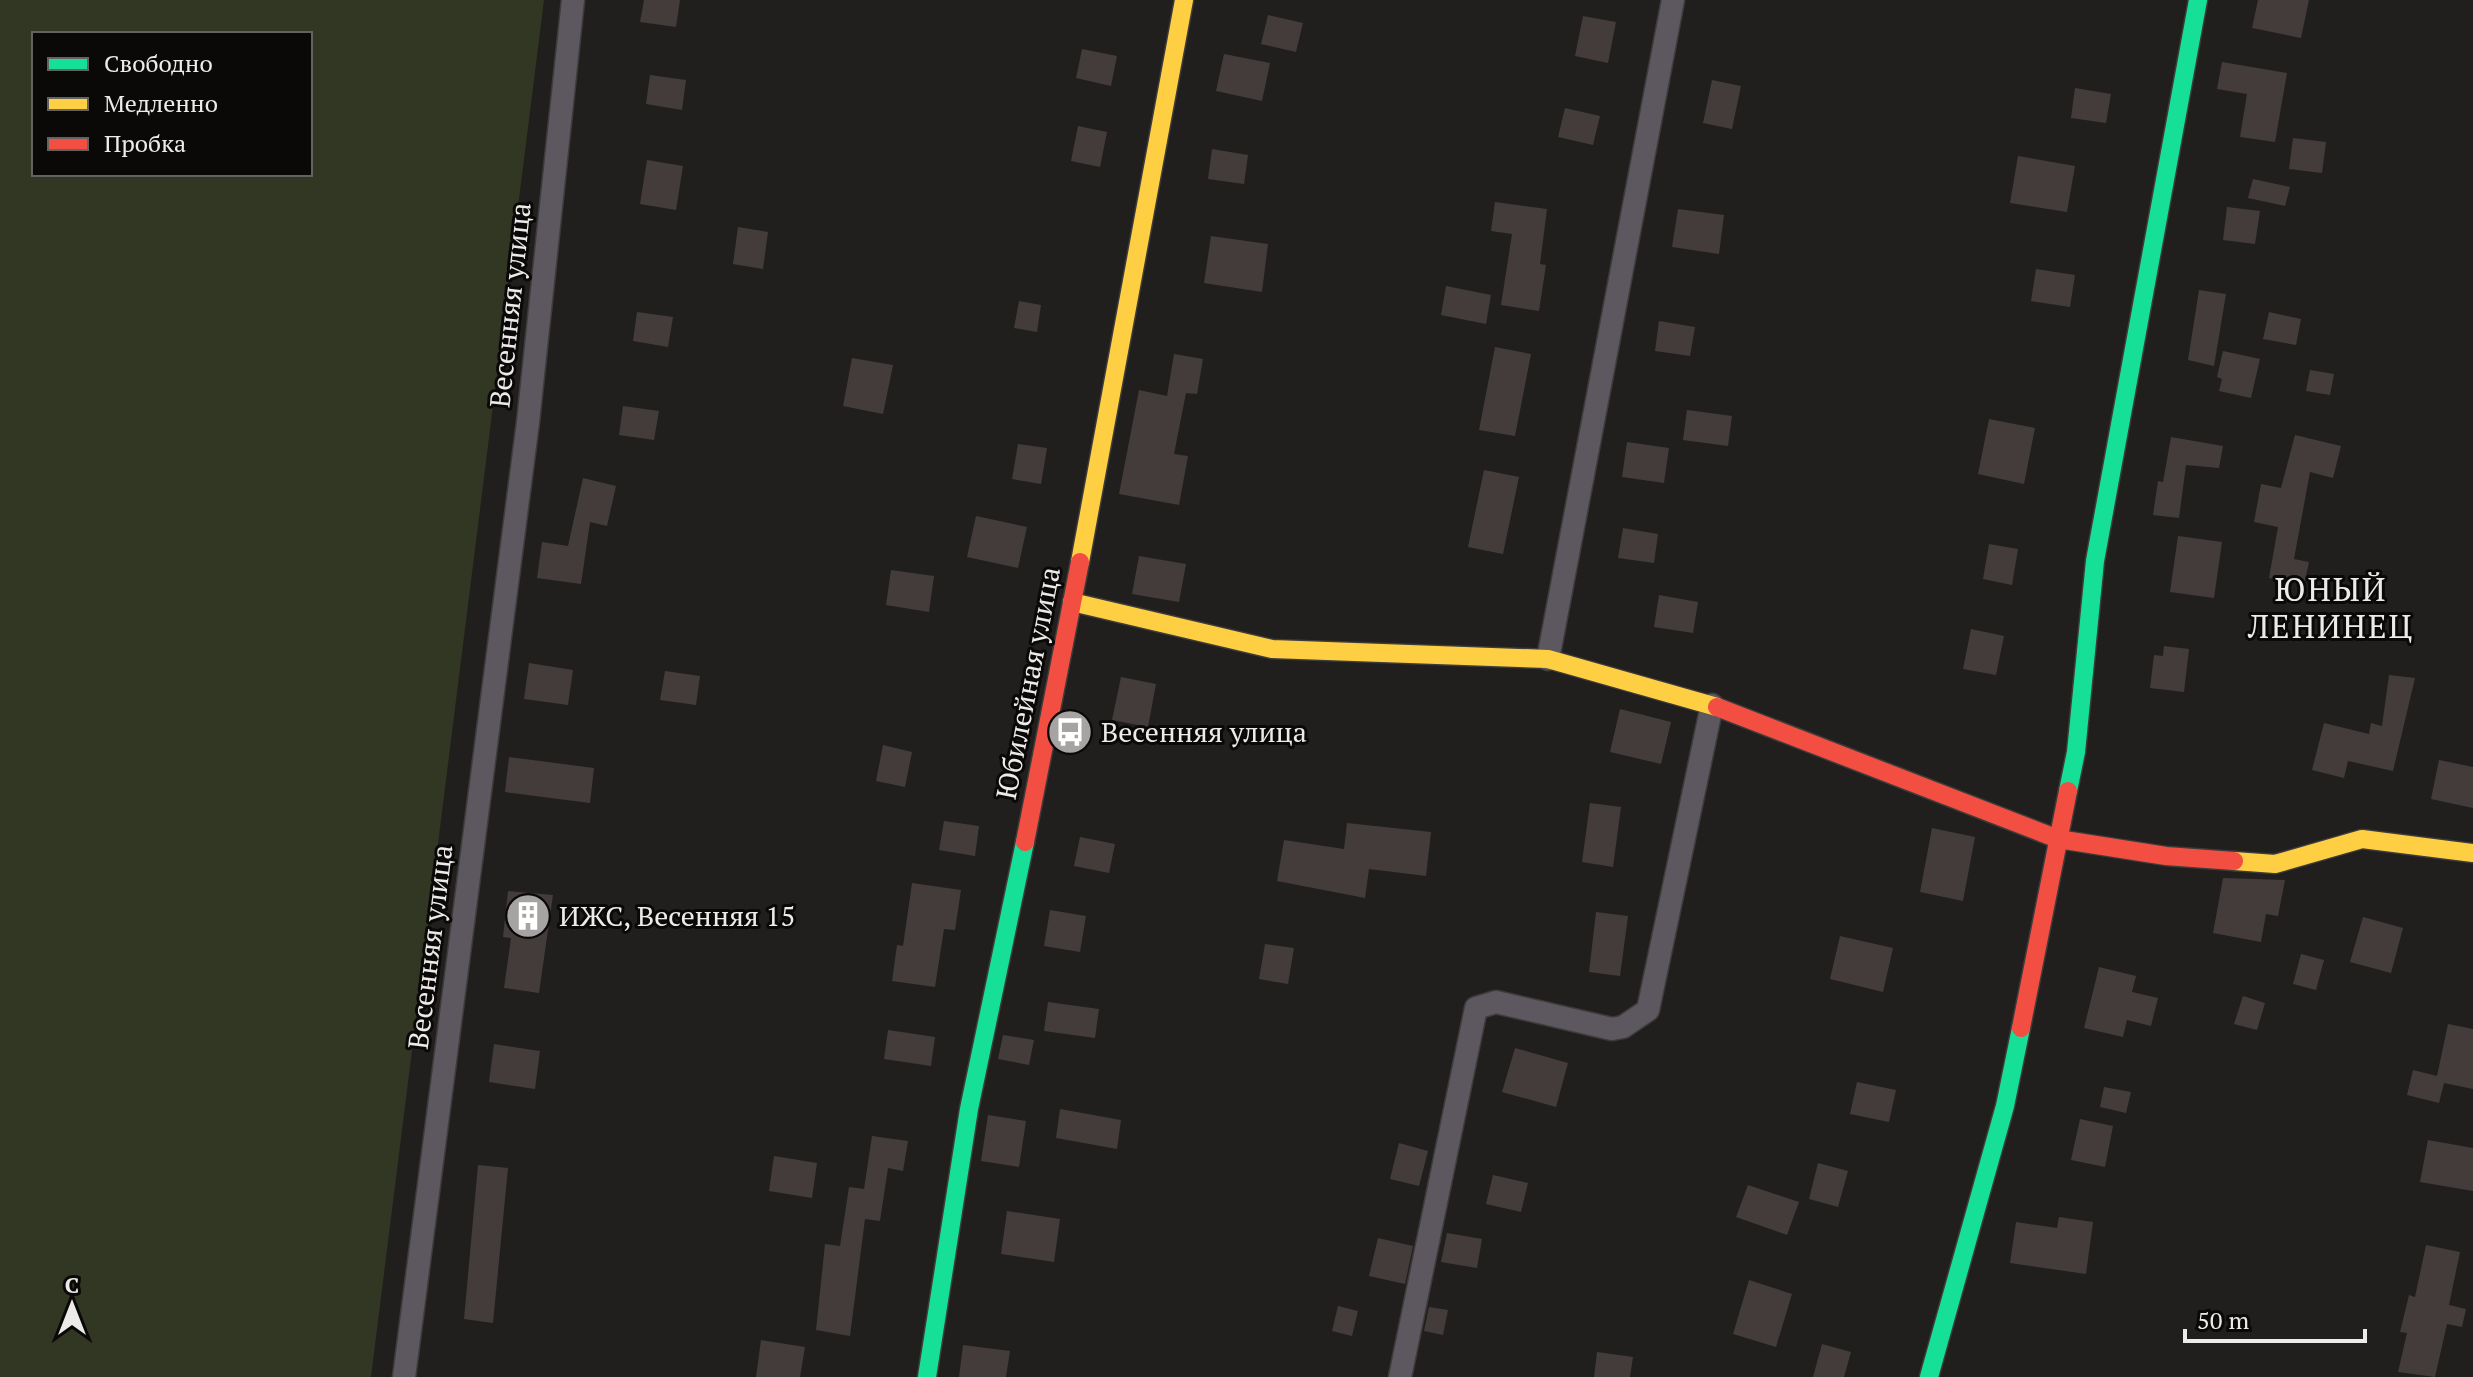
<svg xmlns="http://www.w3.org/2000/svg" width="2473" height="1377" font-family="'PT Serif',serif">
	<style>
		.green { fill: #313722; fill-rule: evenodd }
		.building { fill: #433c3b }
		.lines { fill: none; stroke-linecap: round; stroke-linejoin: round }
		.street-casing { stroke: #3d3c3b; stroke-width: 25 }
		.fast-casing { stroke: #3d3c3b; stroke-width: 21 }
		.slow-casing { stroke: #3d3c3b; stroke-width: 21 }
		.jam-casing { stroke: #3d3c3b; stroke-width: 21 }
		.street { stroke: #5d575f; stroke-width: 22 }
		.fast { stroke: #16e098; stroke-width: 18 }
		.slow { stroke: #ffcf43; stroke-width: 18 }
		.jam { stroke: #f24e42; stroke-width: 18 }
		.labels { text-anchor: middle; stroke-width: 6; stroke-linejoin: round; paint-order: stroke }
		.street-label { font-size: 28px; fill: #edebea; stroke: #0a0908 }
		.poi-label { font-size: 28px; fill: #edebea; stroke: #0a0908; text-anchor: start }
		.quarter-label { font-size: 32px; letter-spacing: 2px; fill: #edebea; stroke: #0a0908 }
	</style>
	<rect width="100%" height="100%" fill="#211f1e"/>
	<!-- green -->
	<path class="green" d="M0,0H544L371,1377H0ZM34,34H310V174H34Z"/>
	<!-- building -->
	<path class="building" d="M644,0H680L676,27L640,22Z
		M2258,0H2309L2301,38L2252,28Z
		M1268,15L1303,23L1296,52L1261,44Z
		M1583,16L1616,22L1608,63L1575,56Z
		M1082,49L1117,56L1111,86L1076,78Z
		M1224,54L1270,63L1262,101L1216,91Z
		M2222,62L2287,73L2275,142L2240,137L2247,94L2217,89Z
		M650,75L686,80L682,110L646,104Z
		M1712,80L1741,86L1732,129L1703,123Z
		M2075,88L2111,94L2106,123L2071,118Z
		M1565,108L1600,116L1593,145L1558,137Z
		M1078,126L1107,132L1100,167L1071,161Z
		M2293,138L2326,142L2322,173L2289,169Z
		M1212,149L1248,155L1244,184L1208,179Z
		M2018,156L2075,166L2067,212L2010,203Z
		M647,160L683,166L676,210L640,204Z
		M2253,179L2290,187L2285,206L2248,198Z
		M1495,202L1547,209L1540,264L1546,265L1539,311L1501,305L1512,234L1491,231Z
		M2227,207L2260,211L2255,244L2223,240Z
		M1678,209L1724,215L1719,254L1672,247Z
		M738,227L768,232L763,269L733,264Z
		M1211,236L1268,244L1262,292L1204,283Z
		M2036,269L2075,275L2070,307L2031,301Z
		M1446,286L1491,295L1486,324L1441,315Z
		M2199,290L2226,294L2214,366L2188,360Z
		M1019,301L1041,305L1037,332L1014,328Z
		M637,312L673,317L668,347L633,341Z
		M2269,312L2301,319L2296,345L2263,339Z
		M1659,321L1695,327L1690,356L1655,351Z
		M1495,347L1531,354L1515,436L1479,430Z
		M2223,351L2260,359L2251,398L2219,391L2222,379L2217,377Z
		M1174,354L1203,359L1197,394L1186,393L1174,454L1188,456L1179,505L1119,494L1139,390L1167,396Z
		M852,358L893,365L883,414L843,406Z
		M2310,370L2334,374L2330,395L2306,391Z
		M623,406L659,411L654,440L619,435Z
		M1687,410L1732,416L1728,446L1683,440Z
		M1989,419L2035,428L2024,484L1978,474Z
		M2295,435L2341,446L2333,478L2310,472L2294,559L2309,562L2304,585L2269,578L2278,527L2254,522L2261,484L2281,488Z
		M2171,437L2223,446L2219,468L2186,465L2179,518L2153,515L2158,481L2163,482Z
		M1627,442L1669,448L1664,483L1622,477Z
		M1018,444L1047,448L1041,484L1012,479Z
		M1484,470L1519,477L1503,554L1468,547Z
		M583,478L616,486L607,526L590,522L581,584L537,578L542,542L568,546Z
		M976,516L1027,527L1018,568L967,557Z
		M1623,528L1658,534L1654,563L1618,558Z
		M2178,536L2222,542L2214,598L2170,592Z
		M1989,544L2018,549L2012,585L1983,579Z
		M1139,556L1186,564L1179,602L1132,594Z
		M891,570L934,576L929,612L886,605Z
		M1659,595L1698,602L1693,633L1654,627Z
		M1971,629L2004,636L1996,675L1963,669Z
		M2164,646L2189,649L2184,692L2150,688L2154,655L2163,656Z
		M529,663L573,670L568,705L524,699Z
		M665,671L700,676L696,705L660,700Z
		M2389,675L2415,678L2393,771L2348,761L2344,778L2312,770L2324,723L2369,734L2371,723L2382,726Z
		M1121,677L1156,684L1148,727L1112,720Z
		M1620,709L1671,722L1661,764L1610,752Z
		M883,745L912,752L905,787L876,781Z
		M509,757L594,768L590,803L505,792Z
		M2439,760L2473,767V808L2431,799Z
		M1590,803L1621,807L1613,867L1582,862Z
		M944,821L979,826L975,856L939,850Z
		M1347,823L1431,832L1426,876L1369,869L1365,898L1277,881L1284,840L1344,849Z
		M1932,828L1975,837L1963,901L1920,892Z
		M1080,837L1115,844L1109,873L1074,866Z
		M2223,878L2285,880L2278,916L2266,914L2261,942L2213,933Z
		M912,883L961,890L955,930L944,929L935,987L892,981L897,945L903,946Z
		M508,891L553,895L539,993L504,988L511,938L503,937Z
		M1050,910L1086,916L1080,952L1044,946Z
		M1596,912L1628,916L1620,976L1589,972Z
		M2363,917L2403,928L2391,973L2350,962Z
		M1840,936L1893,948L1883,992L1830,979Z
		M1265,944L1294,948L1288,984L1259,979Z
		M2301,954L2324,960L2316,990L2293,984Z
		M2099,967L2136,976L2132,992L2158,998L2151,1026L2127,1020L2123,1037L2084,1028Z
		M2243,996L2265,1003L2257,1030L2234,1024Z
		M1048,1002L1099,1009L1095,1038L1044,1031Z
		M2448,1024L2473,1029V1089L2444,1083L2439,1103L2407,1095L2413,1070L2437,1076Z
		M888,1030L935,1037L931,1066L884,1059Z
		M1003,1035L1034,1040L1029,1065L998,1059Z
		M494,1044L540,1051L535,1089L489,1082Z
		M1515,1048L1568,1063L1556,1107L1502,1092Z
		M1857,1082L1896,1090L1889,1122L1850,1114Z
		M2104,1087L2131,1092L2126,1113L2100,1107Z
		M1060,1109L1121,1120L1117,1149L1056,1138Z
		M988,1115L1026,1121L1019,1167L981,1161Z
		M2080,1119L2113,1126L2105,1167L2071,1160Z
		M872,1136L908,1141L903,1171L888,1168L880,1221L865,1219L850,1336L816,1330L825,1244L840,1246L849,1187L864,1189Z
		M2428,1140L2473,1148V1191L2420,1182Z
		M1399,1143L1428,1151L1419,1186L1390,1179Z
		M774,1156L817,1163L812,1198L769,1191Z
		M1818,1163L1848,1171L1838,1207L1809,1199Z
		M478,1165L508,1168L493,1323L464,1319Z
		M1493,1175L1528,1183L1521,1212L1486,1204Z
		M1748,1185L1799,1202L1787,1235L1736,1217Z
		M1007,1211L1060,1219L1054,1262L1001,1254Z
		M2059,1217L2093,1222L2086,1274L2010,1263L2016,1222L2057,1228Z
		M1447,1233L1482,1239L1477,1268L1441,1262Z
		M1378,1238L1413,1246L1405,1284L1369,1276Z
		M2426,1245L2460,1252L2449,1305L2466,1309L2462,1327L2447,1324L2435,1377L2398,1372L2407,1333L2400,1332L2409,1295L2415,1297Z
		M1749,1280L1792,1294L1776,1347L1733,1334Z
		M1338,1306L1358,1311L1352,1336L1332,1331Z
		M1429,1307L1448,1310L1443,1335L1424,1331Z
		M761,1340L805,1347L800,1377H756Z
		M1822,1344L1851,1352L1844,1377H1813Z
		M963,1345L1010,1351L1006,1377H959Z
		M1597,1352L1633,1357L1630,1377H1594Z"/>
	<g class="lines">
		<!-- street casing -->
		<g class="street-casing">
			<path id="street" d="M1548,659L1673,0
				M404,1377L528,422L573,0
				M1400,1377L1476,1008L1496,1002L1612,1029L1623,1027L1648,1010L1712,705"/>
		</g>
		<!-- fast casing -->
		<g class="fast-casing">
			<path id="fast" d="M2068,791L2076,752L2095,561L2198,0
				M927,1377L969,1109L1025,842
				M1929,1377L2005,1106L2021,1028"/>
		</g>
		<!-- slow casing -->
		<g class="slow-casing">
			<path id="slow" d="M1080,562L1184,0
				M1072,602L1272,649L1548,659L1717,707
				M2234,861L2275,864L2362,839L2473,853"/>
		</g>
		<!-- jam casing -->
		<g class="jam-casing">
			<path id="jam" d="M1717,707L2058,839L2166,856L2234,861
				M1025,842L1080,562
				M2021,1028L2068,791"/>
		</g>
		<!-- street -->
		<use href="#street" class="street"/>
		<!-- fast -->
		<use href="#fast" class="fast"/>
		<!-- slow -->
		<use href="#slow" class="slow"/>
		<!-- jam -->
		<use href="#jam" class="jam"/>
	</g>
	<!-- icons -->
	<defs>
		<g id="bus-disc" transform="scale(2.3)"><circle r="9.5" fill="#a6a4a3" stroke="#0a0908"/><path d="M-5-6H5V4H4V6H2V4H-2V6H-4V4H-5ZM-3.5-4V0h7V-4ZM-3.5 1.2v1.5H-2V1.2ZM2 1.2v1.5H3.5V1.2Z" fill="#fff"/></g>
		<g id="building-disc" transform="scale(2.3)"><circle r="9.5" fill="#a6a4a3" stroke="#0a0908"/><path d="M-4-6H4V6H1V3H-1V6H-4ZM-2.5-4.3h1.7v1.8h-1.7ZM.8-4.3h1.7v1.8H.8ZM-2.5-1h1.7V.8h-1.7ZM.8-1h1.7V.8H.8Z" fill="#fff"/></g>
	</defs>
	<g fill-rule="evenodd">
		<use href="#bus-disc" x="1070" y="732"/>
		<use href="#building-disc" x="528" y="916"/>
	</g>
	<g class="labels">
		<!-- street labels -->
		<g class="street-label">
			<text transform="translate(510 305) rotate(-84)" y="10">Весенняя улица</text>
			<text transform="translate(1028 683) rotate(-79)" y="10">Юбилейная улица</text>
			<text transform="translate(430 947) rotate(-83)" y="10">Весенняя улица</text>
		</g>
		<!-- poi labels -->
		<g class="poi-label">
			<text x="1101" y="742">Весенняя улица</text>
			<text x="559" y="926">ИЖС, Весенняя 15</text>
		</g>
		<!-- quarter labels -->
		<g class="quarter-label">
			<text x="2331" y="601">ЮНЫЙ<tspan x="2331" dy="37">ЛЕНИНЕЦ</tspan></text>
		</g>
	</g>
	<!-- legend -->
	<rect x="32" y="32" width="280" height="144" fill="#0a0908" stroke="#656362" stroke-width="2"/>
	<rect x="48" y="58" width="40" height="12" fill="#16e098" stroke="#656362" stroke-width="2"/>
	<text x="104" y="72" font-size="24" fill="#edebea">Свободно</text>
	<rect x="48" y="98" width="40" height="12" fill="#ffcf43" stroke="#656362" stroke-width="2"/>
	<text x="104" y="112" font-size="24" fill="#edebea">Медленно</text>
	<rect x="48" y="138" width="40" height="12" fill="#f24e42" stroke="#656362" stroke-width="2"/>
	<text x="104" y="152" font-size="24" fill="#edebea">Пробка</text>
	<!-- north arrow -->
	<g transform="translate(72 1305)" stroke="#0a0908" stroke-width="6" paint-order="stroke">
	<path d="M0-6L14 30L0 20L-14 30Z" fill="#edebea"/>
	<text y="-12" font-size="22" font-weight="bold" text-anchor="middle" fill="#edebea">С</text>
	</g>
	<!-- scale -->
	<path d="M2185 1329v12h180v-12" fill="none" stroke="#edebea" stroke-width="4"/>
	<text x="2197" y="1329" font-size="24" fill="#edebea" stroke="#0a0908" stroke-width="6" paint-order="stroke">50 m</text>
</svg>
